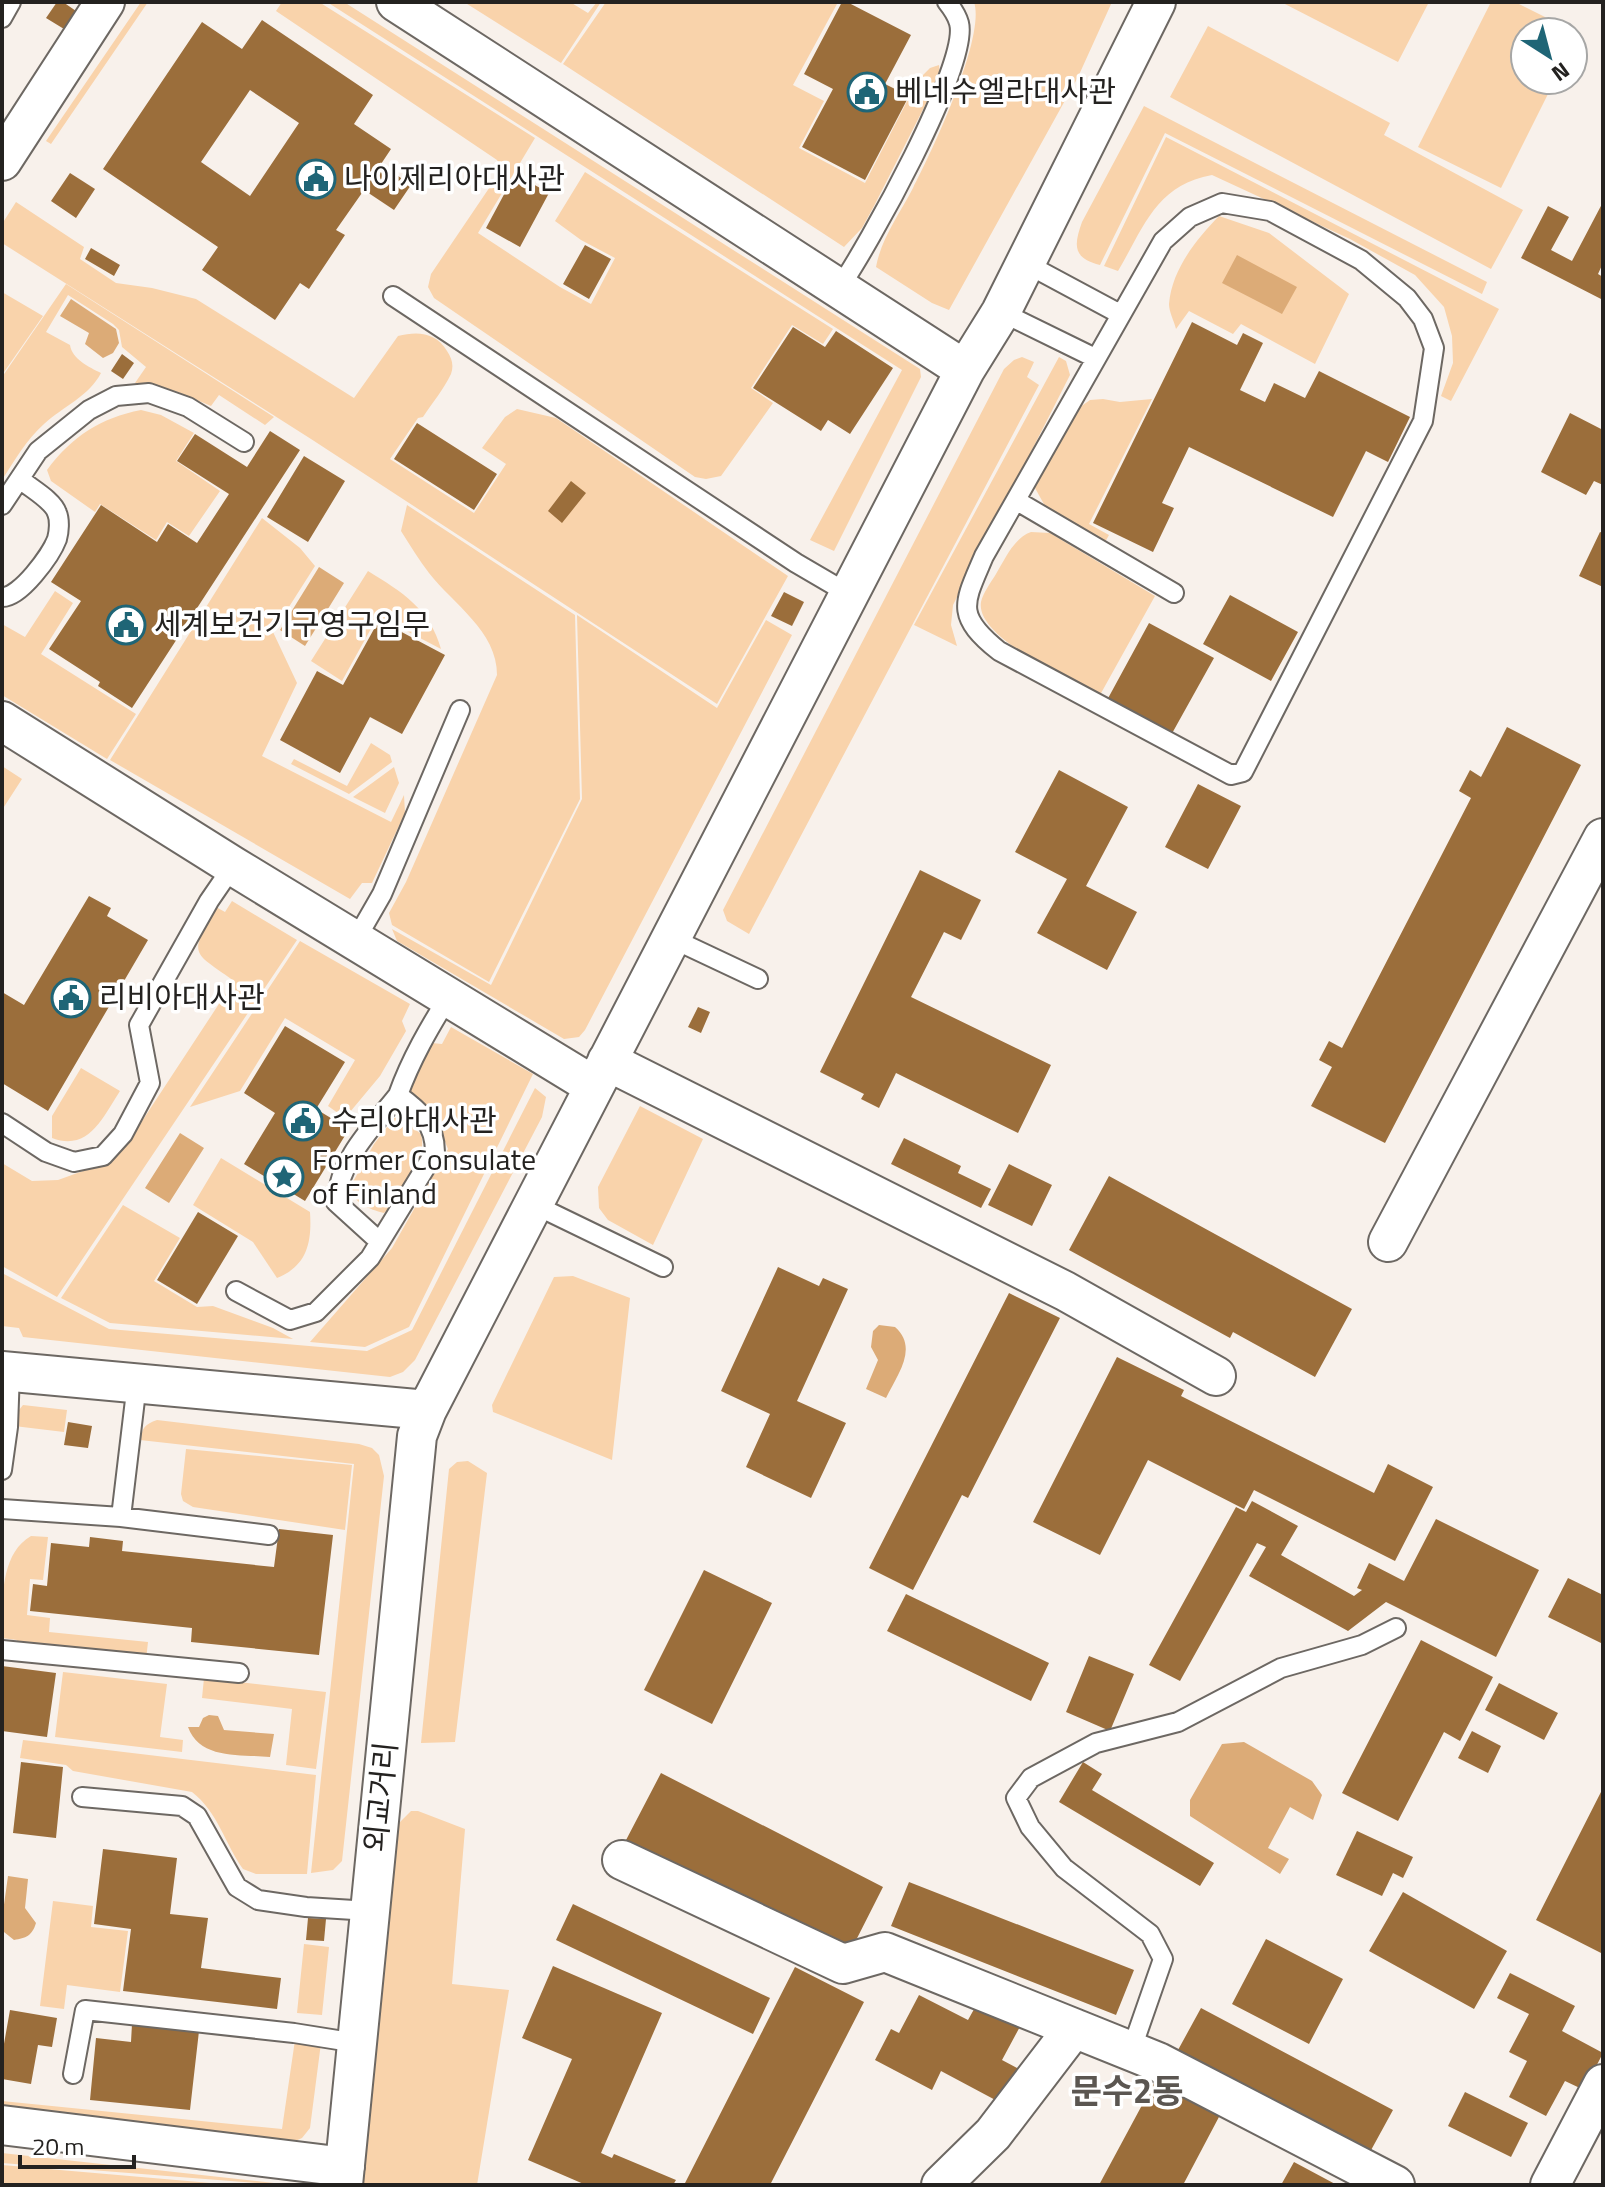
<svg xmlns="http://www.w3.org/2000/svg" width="1605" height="2187" font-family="'Titillium Web','Noto Sans KR',sans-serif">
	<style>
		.green { fill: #f9d3ab }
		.forest { fill: #dcab77 }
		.building { fill: #9b6e3b; fill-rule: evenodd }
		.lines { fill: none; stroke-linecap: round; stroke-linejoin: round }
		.service-casing { stroke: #6d6863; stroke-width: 22 }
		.minor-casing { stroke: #6d6863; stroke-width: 42 }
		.service { stroke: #fff; stroke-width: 18 }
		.minor { stroke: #fff; stroke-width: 38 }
		.labels { text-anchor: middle; stroke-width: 7; stroke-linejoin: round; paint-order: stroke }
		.poi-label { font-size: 30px; fill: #242220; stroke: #fff; text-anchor: start }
		.street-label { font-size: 30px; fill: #242220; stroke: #fff }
		.quarter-label { font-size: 34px; font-weight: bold; fill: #5b5651; stroke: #fff }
	</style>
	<rect width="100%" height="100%" fill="#f8f1eb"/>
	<!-- green -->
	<path class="green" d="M141,2H148L51,144L46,141Z
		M282,2H319L535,138L478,233L560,287L591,304L615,258L581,240L555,221L585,172L833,329L823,344L792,325L751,388L773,403L721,476L706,479L695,477L434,298L428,287L431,274L502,169L497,160L276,11Z
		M327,2H344L920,369L921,377L834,551L810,540L902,370Z
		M464,2H570L588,13L597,2H601L561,63Z
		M606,2H834L837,4L793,85L824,101L799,148L865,183L918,80L930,68L939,65L940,76L874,206L862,228L844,247L563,64Z
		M974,2H1112L1078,77L949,310L932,303L876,267C881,239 900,213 913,188C931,154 986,37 974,2Z
		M1281,2H1429L1398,62Z
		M1491,2H1515L1579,34L1573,45V32H1525V80H1555L1501,188L1418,147Z
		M1208,26L1390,123L1384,135L1523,210L1491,269L1170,97Z
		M1144,106L1487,282L1482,294L1165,133L1100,265C1072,258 1074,245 1082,222Z
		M1166,137L1499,309L1451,401L1441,396L1453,363L1452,336L1444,307L1415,275L1350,239L1212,175C1156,185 1144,227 1118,271L1104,266Z
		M16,202L84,247L80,259L116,283L152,288L196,299L354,398L398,336C417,331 436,332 447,351C452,358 454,366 451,374C444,389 432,403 423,417L418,418L390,459L474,513L506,464L482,448L505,417L517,409L556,418L788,576L717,704L311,439L2,243V224Z
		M1219,216L1269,233L1349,294L1315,364L1241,324L1233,334L1189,311L1176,329C1174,321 1169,312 1169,304C1172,269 1196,240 1219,216Z
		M66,284L274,417L265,425L219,395L211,406L178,392L135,383L146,367L122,347L119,330L113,324L68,295L46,332L70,345C72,359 89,367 101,373C89,396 64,406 44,424C26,440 15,460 2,480V377Z
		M2,292L43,316L2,375Z
		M1022,357L1034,362L1027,377L1039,385L749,934L727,921L723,910L1004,369L1014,360Z
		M1059,357L1066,361L1070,375L953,605L951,625L957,646L914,625Z
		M1103,399L1120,402L1152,399L1089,524L1109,535L1104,544L1064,521L1045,506L1035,488L1038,474L1076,410L1090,400Z
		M141,410L161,415L194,433L176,461L220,491L189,536L167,522L156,540L100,504L95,512L51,481L47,470C72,436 101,418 141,410Z
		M407,505L575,615L580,799L489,982L392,925L389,913L406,882L497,675C497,631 453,604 429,573C419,560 410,545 401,531Z
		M262,518L300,548L315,566L273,632L297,683L262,756L391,822L404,795L405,813L372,883H362L350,899L110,760Z
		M1031,532L1050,533L1155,596L1100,695C1073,680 975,638 981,602C983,593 991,582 996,574C1005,559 1014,538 1031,532Z
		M368,571C402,592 430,609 441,649L378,616L342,681L311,661Z
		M55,591L73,603L41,654L136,714L107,759L2,695V624L25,637Z
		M577,615L717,708L766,620L792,635L585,1030L579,1037L564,1039L397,941L392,929L491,985L582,799Z
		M371,743L390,755L392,762L349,794L291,764L294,759L347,786Z
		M2,766L22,779L2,810Z
		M394,767L399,783L385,813L353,797Z
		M232,901L297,940L57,1297L2,1266V1163L32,1181L58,1180L108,1162L127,1144L234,981C191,950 189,957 216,907L225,912Z
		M300,941L410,1004L402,1021L406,1031L380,1076L345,1118L328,1106L355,1060L285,1018L240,1091L190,1107Z
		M451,1027L533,1074L409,1327L365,1347L310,1342L392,1248L448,1149L434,1115L409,1091L432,1043L442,1044Z
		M81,1068L120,1091C103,1117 89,1152 52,1138V1116Z
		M535,1088L546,1097L542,1117L415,1360L403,1372L390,1377L23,1337L19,1328L2,1326V1273L109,1329L367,1351L412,1330Z
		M640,1106L703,1139L653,1245L608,1220L599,1208L598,1187Z
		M394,1118H401L421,1134C428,1158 403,1198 384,1213C369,1209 354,1204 350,1187L374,1144Z
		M221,1158L310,1212C312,1243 307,1266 277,1278L253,1242L193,1205Z
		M123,1205L180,1238L154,1281L197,1307L213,1306L273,1328L293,1339L110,1323L61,1298Z
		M573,1276L630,1298L612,1460L493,1412L492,1405L554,1277Z
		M23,1405L67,1410L64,1432L14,1426L15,1415Z
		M157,1420L359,1444L372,1448L379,1455L384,1476L342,1861L333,1870L311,1873L354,1464L140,1440C142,1428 145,1424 157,1420Z
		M186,1449L352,1465L345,1530L193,1507L183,1501L181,1494Z
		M468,1461L487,1473L455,1742L421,1743L449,1469L457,1462Z
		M31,1536L48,1537L43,1580L30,1579L27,1615L50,1618L49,1632L148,1642L146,1660L16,1645L17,1640L2,1638C2,1600 0,1554 31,1536Z
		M63,1672L167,1684L160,1737L183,1740L182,1752L55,1737Z
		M204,1678L326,1692L316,1769L286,1765L292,1709L202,1698Z
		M23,1740L316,1775L307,1874H256L243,1869C225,1844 218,1812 192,1792L73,1771L66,1765L20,1758Z
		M411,1811H418L465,1829L452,1984L509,1990L477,2185H362L399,1823Z
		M53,1901L93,1906L91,1927L128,1931L120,1992L67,1985L64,2009L40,2006Z
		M304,1944L329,1947L322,2015L297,2013Z
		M295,2040L321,2043L310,2128L302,2138L293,2142L2,2110V2101L282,2129Z
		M2,2153L274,2183L282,2185L2,2163Z
		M2,2165L234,2185H2Z"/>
	<!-- forest -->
	<path class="forest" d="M1237,255L1297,287L1282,314L1222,283Z
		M71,299L116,329L119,343L113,353L103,358L85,344L89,333L60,316Z
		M319,567L344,583L305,646L280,630Z
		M180,1133L204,1148L169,1203L145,1188Z
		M879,1325L895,1327C919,1348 897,1375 886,1398L866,1389L878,1360L871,1347L873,1331Z
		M209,1715L218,1716L224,1730L274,1734L270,1757C240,1754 200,1760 188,1727H199L203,1718Z
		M1244,1742L1312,1781L1322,1795L1313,1820L1290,1807L1268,1848L1289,1859L1280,1874L1190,1816V1800L1222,1744Z
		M8,1876L28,1879L25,1908L36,1923C32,1936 26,1938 14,1940L4,1932L2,1919Z"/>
	<!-- building -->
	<path class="building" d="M57,2H63L76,11L64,29L46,18Z
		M842,2H847L911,35L885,84L909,96L865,180L802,147L833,89L804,74Z
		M262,20L373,95L354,124L391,149L381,164L411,185L394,210L364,190L336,230L345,235L309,289L300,283L275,320L202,270L218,247L103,169L202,22L242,49ZM250,90L299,123L250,196L201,162Z
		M70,173L95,189L76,218L51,201Z
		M515,174L549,193L520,247L486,228Z
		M1603,202V263L1598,274L1603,277V300L1521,258L1548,206L1569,217L1551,250L1572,261Z
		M585,245L611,259L589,299L563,284Z
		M91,248L120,265L114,276L85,259Z
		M1192,322L1237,345L1243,333L1263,343L1240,390L1265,402L1274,383L1305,398L1319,371L1410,417L1388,462L1366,451L1333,517L1189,447L1162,503L1174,508L1153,552L1093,523Z
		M793,327L825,347L836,331L893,368L850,434L828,420L821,431L753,388Z
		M122,354L134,363L123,379L111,371Z
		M1570,413L1603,430V485L1594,481L1586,495L1541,472Z
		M417,423L497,474L474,510L394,459Z
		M270,431L300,450L132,708L98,686L100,682L49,649L81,601L51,582L101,505L157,542L168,524L197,543L229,494L177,461L195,434L247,467Z
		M304,456L345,481L308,542L267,517Z
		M571,481L586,493L562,523L548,511Z
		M1600,532L1603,533V587L1579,576Z
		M784,592L804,602L792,626L771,616Z
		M1230,595L1298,632L1271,681L1203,644Z
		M379,620L445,655L402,734L370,717L340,773L280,740L317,671L343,685Z
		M1149,623L1214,658L1170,737L1106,702Z
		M1507,727L1581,765L1385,1143L1311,1106L1332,1067L1319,1060L1329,1041L1342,1048L1471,798L1459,791L1470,770L1481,777Z
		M1059,770L1128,807L1086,886L1137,912L1107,970L1037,933L1067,879L1015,852Z
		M1198,784L1241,806L1208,869L1165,847Z
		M920,870L981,900L961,940L944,932L911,997L1051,1065L1018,1133L896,1073L879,1108L861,1099L864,1094L820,1072Z
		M89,896L111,908L107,916L148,940L48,1111L2,1083V992L24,1005Z
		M698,1007L710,1012L701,1033L688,1027Z
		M285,1026L345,1062L316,1109L349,1129L305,1201L244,1164L275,1113L244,1093Z
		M904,1138L961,1166L958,1173L991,1189L981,1208L891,1164Z
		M1009,1164L1052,1185L1032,1226L988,1205Z
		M1109,1176L1352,1309L1315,1377L1233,1332L1230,1338L1069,1250Z
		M198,1212L238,1236L197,1304L157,1280Z
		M778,1267L819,1286L823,1278L848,1289L797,1401L846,1423L811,1498L746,1467L770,1414L721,1391Z
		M1009,1293L1060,1318L968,1498L962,1495L913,1590L869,1568Z
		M1117,1357L1184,1390L1181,1396L1374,1493L1388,1464L1433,1487L1395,1561L1254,1490L1244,1509L1148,1460L1100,1555L1033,1522Z
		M68,1422L92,1426L88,1448L64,1445Z
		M1252,1501L1298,1526L1281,1555L1354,1596L1362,1590L1357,1588L1369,1563L1404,1581L1436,1519L1539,1570L1496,1657L1386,1602L1348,1631L1249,1576L1266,1547L1257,1543L1180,1681L1149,1665L1236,1507L1246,1512Z
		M279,1529L333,1535L319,1655L191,1642L192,1628L30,1611L33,1584L47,1586L51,1543L89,1547L90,1537L123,1541L122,1551L274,1567Z
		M704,1570L772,1603L712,1724L644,1690Z
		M1568,1578L1603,1595V1644L1548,1617Z
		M906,1594L1049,1663L1031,1701L887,1631Z
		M1421,1640L1493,1677L1460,1741L1444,1732L1398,1821L1342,1793Z
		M1089,1656L1134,1674L1110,1731L1066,1712Z
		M2,1666L56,1673L47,1737L2,1731Z
		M1499,1683L1558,1713L1544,1740L1485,1710Z
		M1472,1731L1501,1746L1488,1773L1458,1758Z
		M21,1762L63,1767L56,1838L13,1833Z
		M1083,1762L1102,1774L1092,1790L1214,1863L1200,1886L1059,1802Z
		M661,1773L883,1887L848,1956L625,1842Z
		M1603,1788V1954L1536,1920Z
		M1357,1831L1413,1857L1403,1878L1393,1873L1382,1896L1336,1875Z
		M103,1849L177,1858L170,1914L208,1918L201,1968L281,1978L277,2009L123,1991L131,1929L94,1924Z
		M909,1882L1134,1970L1116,2015L891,1926Z
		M1403,1892L1507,1951L1474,2009L1369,1951Z
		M573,1904L770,1998L753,2034L556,1940Z
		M308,1918L326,1919L324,1941L306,1940Z
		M1266,1939L1343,1979L1309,2044L1232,2004Z
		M553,1966L662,2013L601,2153L612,2158L614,2154L676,2180L673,2185H586L528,2160L572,2059L522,2038Z
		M795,1967L864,2002L770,2185H684Z
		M1510,1973L1575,2006L1562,2031L1603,2053L1584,2090L1565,2081L1546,2116L1509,2097L1527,2061L1509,2052L1529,2014L1497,1998Z
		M919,1995L968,2020L978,2002L1023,2021L1002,2060L1019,2069L1001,2103L941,2071L932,2090L875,2060L891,2029L899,2033Z
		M1201,2008L1393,2110L1370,2152L1178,2050Z
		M10,2010L57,2018L52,2047L38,2045L31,2084L2,2079V2055Z
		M132,2024L199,2031L190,2110L90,2100L96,2038L131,2042Z
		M1155,2081L1220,2115L1183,2185H1099Z
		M1465,2092L1528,2123L1511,2157L1448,2126Z
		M1294,2162L1337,2185H1281Z"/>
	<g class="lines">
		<!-- service casing -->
		<g class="service-casing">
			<path id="service" d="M2,18L11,2
				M1222,203L1270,211L1361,260L1407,298L1423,319L1434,348L1423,421L1243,772L1231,775L999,651C954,615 964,603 984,556L1163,241L1190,217Z
				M1025,263L1120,314
				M839,288C866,250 970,64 959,23C957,16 951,7 947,2
				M393,296L796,563L849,594
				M1001,312L1095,358
				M1017,501L1174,593
				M2,505L38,451L89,410L116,396L149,393L188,407L244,442
				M2,597C20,598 51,555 57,539C59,532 60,520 57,513C53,500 30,488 20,479
				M671,938L758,979
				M355,941L382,894L460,710
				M2,1123L46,1152L74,1162L103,1156L123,1134L150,1083L139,1025L209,901L233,866
				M533,1204L663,1267
				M380,1242L336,1202C340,1158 372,1128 398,1095
				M236,1291L290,1320L316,1312L370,1258L435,1152C435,1124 420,1111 398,1095C411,1059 429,1028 449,996
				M2,1470L8,1427L10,1372
				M2,1509L121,1517L269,1535
				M121,1517L137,1383
				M2,1650L239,1673
				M82,1797L182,1806L197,1816L237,1887L258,1900L306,1907L370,1911
				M1131,2051L1163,1959L1150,1934L1064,1868L1030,1827L1016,1798L1031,1778L1096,1743L1178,1722L1281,1668L1362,1645L1396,1628
				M73,2074L85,2010L294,2033L357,2043"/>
		</g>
		<!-- minor casing -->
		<g class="minor-casing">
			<path id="minor" d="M396,2L965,370
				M2,161L105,2
				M2,721L233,866L594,1086
				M607,1061L1065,1291L1216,1376
				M1388,1242L1603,838
				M2,1371L427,1410
				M622,1860L843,1964L885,1952L1158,2062L1395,2185
				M2,2125L345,2167
				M343,2185L417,1436L427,1410L965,370L1001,312L1156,2
				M941,2185L993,2134L1074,2028
				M1550,2185L1603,2084"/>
		</g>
		<!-- service -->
		<use href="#service" class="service"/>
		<!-- minor -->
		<use href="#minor" class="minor"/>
	</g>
	<!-- icons -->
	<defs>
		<g id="civic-ring" transform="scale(2)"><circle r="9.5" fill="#fff" stroke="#1f6576" stroke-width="1.5"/><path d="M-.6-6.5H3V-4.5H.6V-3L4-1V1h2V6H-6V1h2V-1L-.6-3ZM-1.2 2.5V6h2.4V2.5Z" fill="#1f6576"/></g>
		<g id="sight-ring" transform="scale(2)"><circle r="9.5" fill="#fff" stroke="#1f6576" stroke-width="1.5"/><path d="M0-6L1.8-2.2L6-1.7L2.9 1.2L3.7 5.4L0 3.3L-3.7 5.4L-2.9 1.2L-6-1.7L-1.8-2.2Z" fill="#1f6576"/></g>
	</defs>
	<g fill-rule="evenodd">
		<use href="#civic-ring" x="867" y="92"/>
		<use href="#civic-ring" x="316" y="179"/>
		<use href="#civic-ring" x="126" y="625"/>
		<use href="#civic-ring" x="71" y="998"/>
		<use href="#civic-ring" x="303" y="1121"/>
		<use href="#sight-ring" x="284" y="1177"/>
	</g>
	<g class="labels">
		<!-- poi labels -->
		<g class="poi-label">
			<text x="895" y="102">베네수엘라대사관</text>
			<text x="344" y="189">나이제리아대사관</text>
			<text x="154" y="635">세계보건기구영구임무</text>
			<text x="99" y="1008">리비아대사관</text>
			<text x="331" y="1131">수리아대사관</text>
			<text x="312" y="1170">Former Consulate<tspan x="312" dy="34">of Finland</tspan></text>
		</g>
		<!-- street labels -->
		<g class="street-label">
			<text transform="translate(381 1797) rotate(-84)" y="10">외교거리</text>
		</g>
		<!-- quarter labels -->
		<g class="quarter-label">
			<text x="1127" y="2103">문수2동</text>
		</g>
	</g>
	<!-- border -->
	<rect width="1605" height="2187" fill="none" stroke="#242220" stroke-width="8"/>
	<!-- north arrow -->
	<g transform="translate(1549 56) rotate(144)"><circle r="38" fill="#ffffff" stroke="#a7a7a6" stroke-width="2"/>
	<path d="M0-6L14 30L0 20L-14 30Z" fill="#1f6576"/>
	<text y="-12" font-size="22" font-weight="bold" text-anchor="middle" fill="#242220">N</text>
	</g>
	<!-- scale -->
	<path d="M20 2155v12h114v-12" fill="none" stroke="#242220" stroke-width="4"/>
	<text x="32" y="2155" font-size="24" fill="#242220" stroke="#ffffff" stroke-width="6" paint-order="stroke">20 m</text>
</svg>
